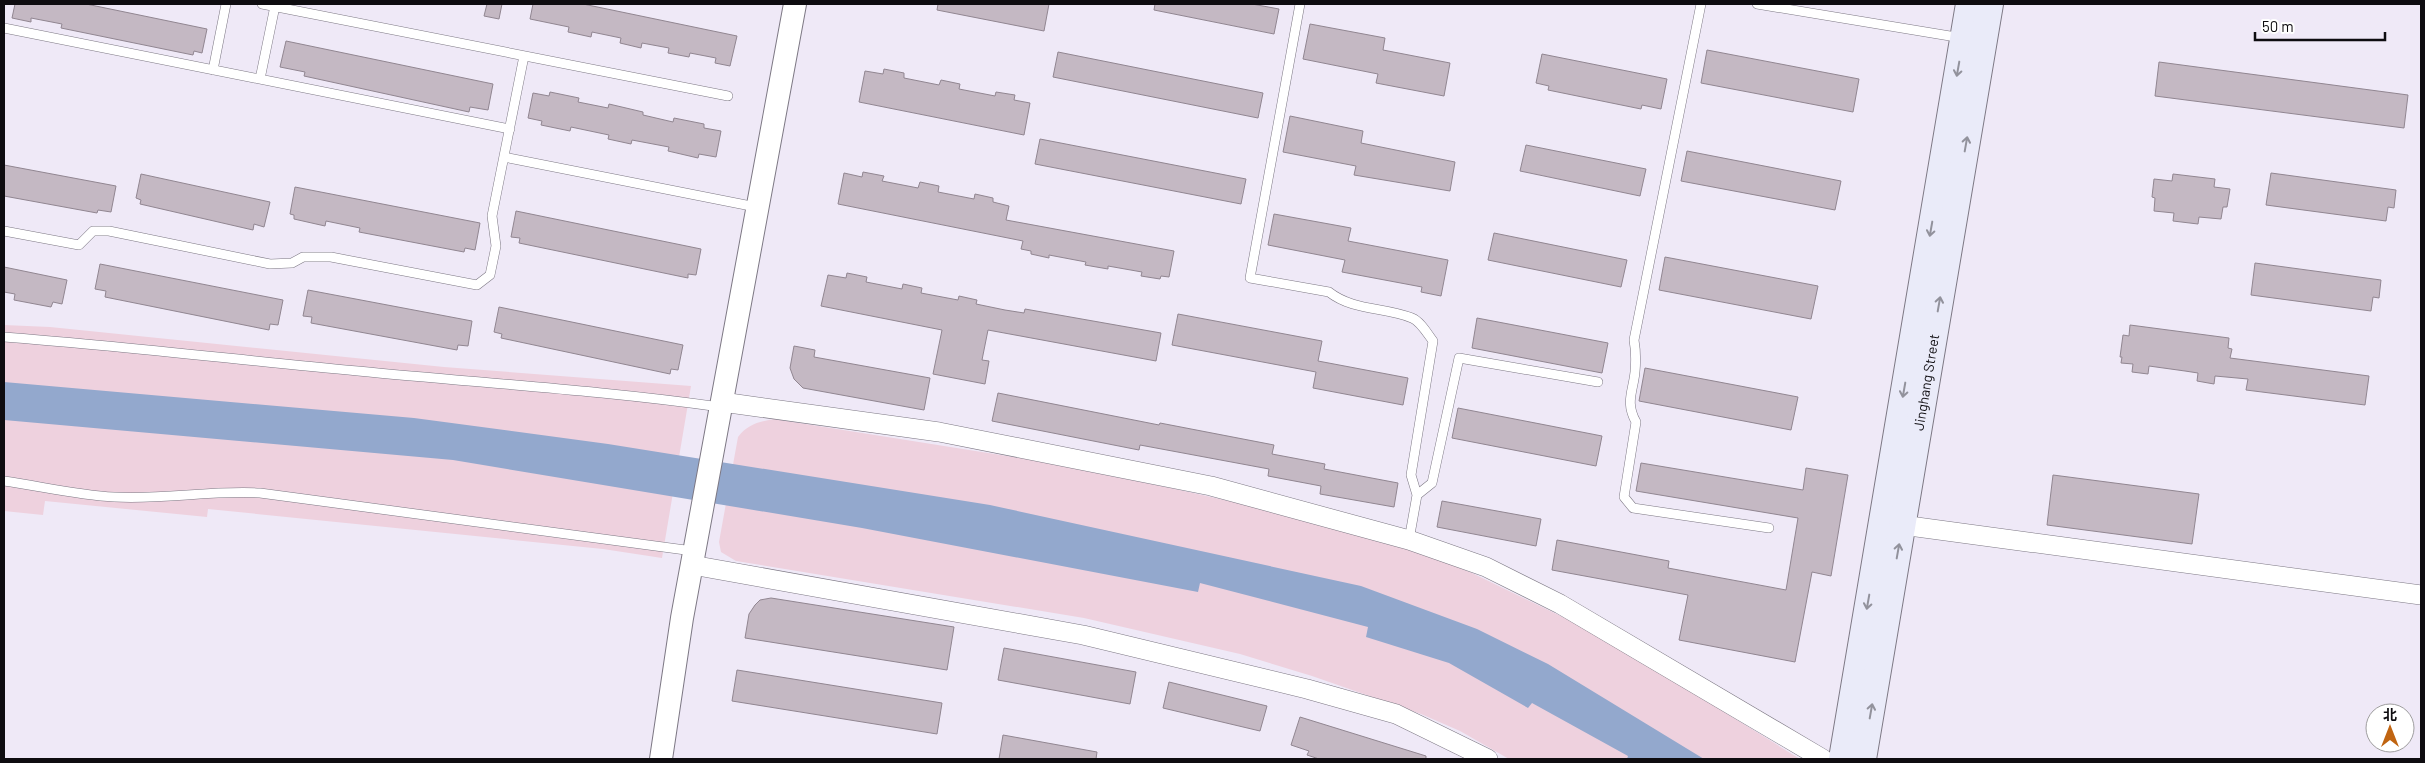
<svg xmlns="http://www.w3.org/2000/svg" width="2425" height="763" font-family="Barlow,'Noto Sans SC',sans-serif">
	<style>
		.green { fill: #eed1de }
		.water { fill: #93a8cd }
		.building { fill: #c4b8c3; stroke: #918691 }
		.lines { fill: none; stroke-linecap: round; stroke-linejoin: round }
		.service-casing { stroke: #7d7884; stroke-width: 10 }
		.minor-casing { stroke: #7d7884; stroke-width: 20 }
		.tertiary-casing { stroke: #7d7884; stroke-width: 24 }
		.secondary-casing { stroke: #7d7884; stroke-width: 28 }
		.service { stroke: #fff; stroke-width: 9 }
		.minor { stroke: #fff; stroke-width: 19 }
		.tertiary { stroke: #fff; stroke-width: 22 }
		.secondary { stroke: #eaebf9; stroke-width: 26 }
		.oneway { stroke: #92929c }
		.labels { text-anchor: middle; stroke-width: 4.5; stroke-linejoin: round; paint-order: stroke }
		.street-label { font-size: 14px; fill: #0e0c10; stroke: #fff }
	</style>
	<rect width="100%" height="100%" fill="#efe9f7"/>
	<!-- green -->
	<path class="green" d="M4,325L50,327L444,367L691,386L662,558L603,549L208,509L207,517L45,501L43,515L4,511Z
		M774,419L1033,460L1171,488L1260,508L1413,550L1470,572L1598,634L1800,759H1509L1460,731L1421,714L1312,676L1240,654L1084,618L736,561L721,552L719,542L738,437C748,424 759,422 774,419Z"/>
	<!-- water -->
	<path class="water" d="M4,382L414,418L608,444L990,505L1361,586L1477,629L1548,664L1704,759H1627L1628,756L1532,703L1528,708L1449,663L1366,637L1368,627L1200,583L1198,592L862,528L453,460L4,420Z"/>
	<!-- building -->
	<path class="building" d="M15,4H86L207,29L202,53L194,51L193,55L61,28L62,24L31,18V22L12,18Z
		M487,4H502L499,19L484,16Z
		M533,4H583L737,36L730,66L715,63L716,58L690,53L689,57L668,53L669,48L642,43L641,48L620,43L621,38L592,32L591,37L568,32L569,27L530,19Z
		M938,4H1049L1044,31L937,10Z
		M1155,4H1252L1279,9L1274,34L1154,10Z
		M1310,24L1385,38L1383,50L1450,63L1444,96L1376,83L1378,74L1303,59Z
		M286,41L493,84L488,110L470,107L469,112L304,76L305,72L280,67Z
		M1707,50L1859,79L1853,112L1701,83Z
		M1058,52L1263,93L1258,118L1053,77Z
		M1542,54L1667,79L1661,109L1642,105L1641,109L1548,90L1549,86L1536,83Z
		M2159,62L2408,95L2404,128L2155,96Z
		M884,69L904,73V78L939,85L941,80L960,84L959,89L995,96L996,92L1015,95L1014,100L1030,103L1024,135L859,102L865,71L883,74Z
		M550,92L579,98L578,102L608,108L609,104L643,112V115L673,122L674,118L704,124V128L721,131L716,157L699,154L698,158L668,151L669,147L632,140L631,144L608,139L609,135L571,127L570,131L541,125L542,121L528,118L533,93L549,96Z
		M1290,116L1363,131L1361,143L1455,162L1450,191L1354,175L1356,166L1283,152Z
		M1040,139L1246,179L1241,204L1035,164Z
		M1526,145L1646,169L1640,196L1520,171Z
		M1687,151L1841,181L1835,210L1681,181Z
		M4,165L116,186L111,212L98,210L97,213L4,196Z
		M863,172L884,176L882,181L918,188L920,182L939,186L938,192L974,199L975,194L993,198V202L1009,206L1006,220L1174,251L1169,277L1161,276L1160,279L1141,276L1142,272L1108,266V269L1085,265L1086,262L1049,255V258L1031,254V251L1021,249L1023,241L838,204L844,173L862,177Z
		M2271,173L2396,190L2394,208L2388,207L2386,221L2266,205Z
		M141,174L270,202L264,227L254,224L253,230L140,204L141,200L136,198Z
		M2173,174L2215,179L2214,187L2230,189L2227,207H2223L2221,219L2199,217L2198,224L2173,221L2174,213L2154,211L2155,198L2152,197L2154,179L2172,181Z
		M295,187L480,223L475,250L465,248L464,252L359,232L360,228L326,221L325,226L294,219V215L290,214Z
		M516,211L701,249L696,275L688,274V278L519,243L520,238L511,237Z
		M1274,214L1351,228L1348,241L1448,260L1441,296L1421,292L1422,287L1342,272L1345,260L1268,245Z
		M1494,233L1627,260L1621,287L1488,260Z
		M1665,257L1818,286L1811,319L1659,290Z
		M2255,263L2381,280L2379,298L2373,297L2371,311L2251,295Z
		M100,264L283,300L278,325L270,324L269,330L105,297L106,291L95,289Z
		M4,267L67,280L62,304L53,302L51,307L14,300L15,294L4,292Z
		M847,273L867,277L866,282L902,289L903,284L922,288L921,293L958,300L959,296L977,300L976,304L1005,310L1024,313L1025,309L1161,333L1156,361L988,330L982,360L989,361L985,384L933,374L942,330L821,306L828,275L846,278Z
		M308,290L472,321L468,346L458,345L457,350L311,323L312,317L303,316Z
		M499,307L683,345L678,370L671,369L670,374L501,338L502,334L494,332Z
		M1178,314L1322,341L1318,361L1408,378L1403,405L1313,388L1316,372L1172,345Z
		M1477,318L1608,343L1602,373L1472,348Z
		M2130,325L2229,338L2228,348L2232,349L2230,358L2369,376L2365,405L2246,390L2248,379L2215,376L2214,384L2197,381L2198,373L2185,371L2149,366L2148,374L2132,372L2133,364L2121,363L2122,357H2120L2123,335L2129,336Z
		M794,346L815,350L814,357L930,378L924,410L803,388L794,379L790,368Z
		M1645,368L1798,397L1791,430L1639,401Z
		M998,393L1159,425L1160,423L1274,445L1272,454L1325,464L1324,469L1398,483L1394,507L1320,494L1321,486L1268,476L1269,469L1140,445L1139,450L992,421Z
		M1458,408L1602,436L1596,466L1452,438Z
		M1641,463L1803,490L1806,468L1848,475L1831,576L1812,572L1795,662L1679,640L1688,595L1552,570L1557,540L1669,561L1668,568L1786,590L1798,518L1636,491Z
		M2053,475L2199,494L2192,544L2047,525Z
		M1442,501L1541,519L1536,546L1437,527Z
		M771,598L954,627L947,670L745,638L749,614L755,605L760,600Z
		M1004,648L1136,672L1130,704L998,680Z
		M737,670L942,703L937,734L732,701Z
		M1169,682L1267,706L1260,731L1163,708Z
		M1300,717L1426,756V759H1319L1307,755L1309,751L1291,745Z
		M1003,735L1097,752L1096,759H999Z"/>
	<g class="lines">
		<!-- service casing -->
		<g class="service-casing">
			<path id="service" d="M262,4L728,96
				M1300,4L1250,278L1329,292C1353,311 1385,307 1412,318C1420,321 1427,333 1433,341L1411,475L1417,495L1409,540
				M1701,4L1634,340C1636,351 1636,361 1635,372C1633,392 1625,402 1636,422L1624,497L1633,508L1769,528
				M1757,4L1962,38
				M4,28L510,129
				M213,70L226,4
				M260,79L275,6
				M504,157L756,207
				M4,231L79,245L93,231H109L270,264L292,263L303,257H331L477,285L490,275L496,246L492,216L524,56
				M4,337C122,346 240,360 358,371C479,383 600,390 720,407
				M4,481C40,486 77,495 114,497C163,500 211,490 260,493L693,551
				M1417,495L1432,483L1459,358L1598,382"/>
		</g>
		<!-- minor casing -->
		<g class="minor-casing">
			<path id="minor" d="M722,402L939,432L1211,486L1409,540L1486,567L1560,604L1823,759
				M1902,525L2421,595
				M692,565L1083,635L1307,689L1396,714L1488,759"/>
		</g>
		<!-- tertiary casing -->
		<g class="tertiary-casing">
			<path id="tertiary" d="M661,759L682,618L795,4"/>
		</g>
		<!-- secondary casing -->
		<g class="secondary-casing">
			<g id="secondary">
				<path d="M1842,759L1969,4"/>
				<path id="s1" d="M1863,759L1990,4"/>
			</g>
		</g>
		<!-- service -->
		<use href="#service" class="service"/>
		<!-- minor -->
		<use href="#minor" class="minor"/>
		<!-- tertiary -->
		<use href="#tertiary" class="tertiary"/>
		<!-- secondary -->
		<use href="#secondary" class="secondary"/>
	</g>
	<!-- one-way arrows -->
	<defs><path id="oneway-shaft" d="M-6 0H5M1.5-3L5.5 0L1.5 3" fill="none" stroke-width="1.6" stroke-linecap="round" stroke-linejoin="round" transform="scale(1.25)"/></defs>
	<g class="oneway">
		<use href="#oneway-shaft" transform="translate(1958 69) rotate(100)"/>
		<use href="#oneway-shaft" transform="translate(1966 144) rotate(-80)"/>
		<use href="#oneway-shaft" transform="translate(1931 229) rotate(100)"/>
		<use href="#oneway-shaft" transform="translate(1939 304) rotate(-80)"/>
		<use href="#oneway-shaft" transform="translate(1904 390) rotate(100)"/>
		<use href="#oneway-shaft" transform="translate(1898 551) rotate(-80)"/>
		<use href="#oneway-shaft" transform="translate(1868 602) rotate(100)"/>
		<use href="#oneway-shaft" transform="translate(1871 711) rotate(-80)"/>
	</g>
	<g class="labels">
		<!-- street labels -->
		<g class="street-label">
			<text dy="5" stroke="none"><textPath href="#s1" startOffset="382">Jinghang Street</textPath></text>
		</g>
	</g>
	<!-- border -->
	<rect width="2425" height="763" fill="none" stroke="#0e0c10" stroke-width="10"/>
	<!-- north arrow -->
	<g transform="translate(2390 728)"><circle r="24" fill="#ffffff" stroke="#9f9e9f"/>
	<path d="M0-4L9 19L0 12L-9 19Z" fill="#c06411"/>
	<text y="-8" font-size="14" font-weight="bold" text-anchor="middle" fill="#0e0c10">北</text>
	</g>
	<!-- scale -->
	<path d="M2255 32v8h130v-8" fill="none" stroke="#0e0c10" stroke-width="2.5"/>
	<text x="2262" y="32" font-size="15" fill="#0e0c10" stroke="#ffffff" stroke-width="4" paint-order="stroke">50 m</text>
</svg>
